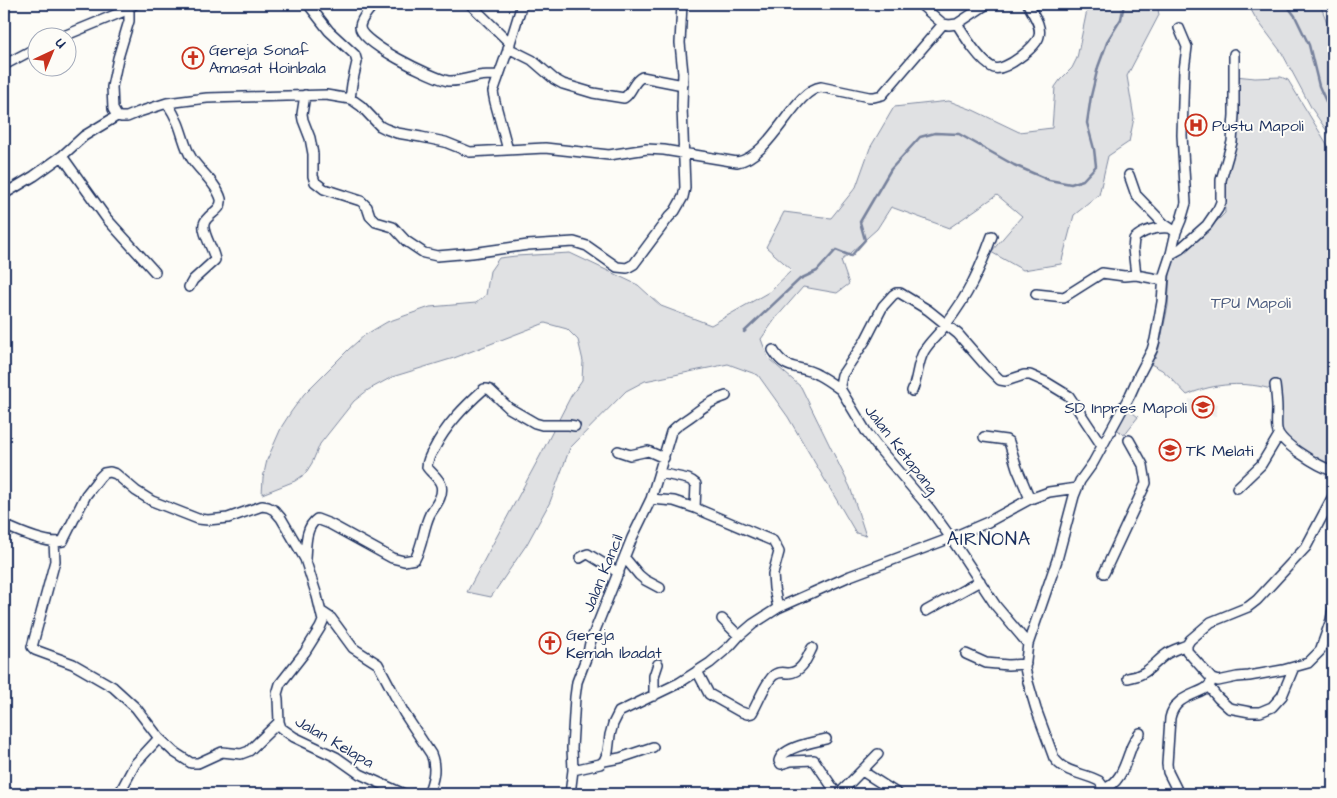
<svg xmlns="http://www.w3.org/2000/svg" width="1337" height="798" font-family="'Architects Daughter',sans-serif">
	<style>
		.built { fill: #edeeec }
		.green { fill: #e0e1e3; stroke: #7e88a0 }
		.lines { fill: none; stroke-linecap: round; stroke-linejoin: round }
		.stream { stroke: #76819c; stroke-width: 2.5 }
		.minor-casing { stroke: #1b2f5e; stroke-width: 12 }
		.minor { stroke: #fdfcf7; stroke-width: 9 }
		.labels { text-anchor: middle; stroke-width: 4; stroke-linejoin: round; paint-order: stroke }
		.poi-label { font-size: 16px; fill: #1b2f5e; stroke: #fdfcf7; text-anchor: start }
		.park-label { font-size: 16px; fill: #4c5c7f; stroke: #fdfcf7 }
		.street-label { font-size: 16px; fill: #1b2f5e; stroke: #fdfcf7 }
		.quarter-label { font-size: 19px; letter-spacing: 1px; fill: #1b2f5e; stroke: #fdfcf7 }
	</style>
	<rect width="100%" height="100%" fill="#fdfcf7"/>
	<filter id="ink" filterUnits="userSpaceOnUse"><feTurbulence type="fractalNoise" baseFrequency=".02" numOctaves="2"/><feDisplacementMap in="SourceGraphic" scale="10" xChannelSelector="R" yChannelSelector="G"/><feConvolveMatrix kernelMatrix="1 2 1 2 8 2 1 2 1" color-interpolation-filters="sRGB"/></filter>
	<g filter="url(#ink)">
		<!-- built -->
		<path class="built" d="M1189,399L1218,404L1216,416L1187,411Z"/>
		<!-- green -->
		<path class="green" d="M1090,4H1157L1159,15L1127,76L1134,118L1129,142L1108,156L1099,195L1074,215L1061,264L1023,270L991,252L1022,216L997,195L949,228L891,207L877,229L841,261L849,284L837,293L803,287L776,318L761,339L768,358L801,387L850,487L866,536L856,533L788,417L758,375L728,364L645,381L626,391L570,448L550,502L527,544L491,597L467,592L540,456L571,396L582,380L583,361L578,340L567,329L545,323L454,358L392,377L368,390L354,401L320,444L312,463L305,474L295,481L262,494L263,478L267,460L282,426L291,412L304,394L349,349L365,335L387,322L430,307L476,303L486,295L490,271L499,258L516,256L570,253L638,285L661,306L711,325L769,292L792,270L766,247L784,212L831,218L856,187L870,148L894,107L949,101L973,110L1019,132L1052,128L1055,87L1060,80L1072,68L1077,58L1087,10Z
			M1248,4H1320L1333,38V140L1312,109L1282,53L1255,17Z
			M1235,76L1255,78L1281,77L1288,80L1333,154V473L1286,442L1282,429L1274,390C1246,381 1214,383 1187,395L1170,377L1162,370L1149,363L1155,358L1159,348L1168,306L1170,273L1173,262L1188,247L1199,239L1225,213L1224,187L1238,112L1239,96Z
			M1128,409L1138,417L1124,435L1114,427Z"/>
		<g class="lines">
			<!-- stream -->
			<path class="stream" d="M1286,4L1295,16L1309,45L1319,86L1333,117
				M744,332L800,279L817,271L836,250L851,256L865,240L860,222L891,169L920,137L935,133L959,134L1014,165L1049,180L1071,184L1083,180L1096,166L1094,149L1087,123L1091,96L1098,67L1108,40L1121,19L1124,4"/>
			<!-- minor casing -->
			<g class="minor-casing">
				<path id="minor" d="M308,4L329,31L355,55L357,62L352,84L350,99
					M374,4C369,10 360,20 360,27C360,43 433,78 448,81C458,82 469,78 479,76C485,75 492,75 498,75
					M470,4L510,43L522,4
					M920,4L943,24L949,25L957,24L987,4
					M129,8V21L118,58L112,87L113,109L117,116L121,117H127L139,112L167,103L207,98L326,95L350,99L354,101L361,106L380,126L386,129L397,133L421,137L445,142L470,152L545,148L609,155L647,149L664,150L737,162C771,157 794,90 821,87L869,97H874L882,95L943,24
					M957,24C965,37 981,63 994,68C1005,72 1037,46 1039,36C1042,25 1032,13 1028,4
					M59,38L122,12L135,4
					M508,48L532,60L554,79L563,84L593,93L624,98C632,93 633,81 642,77L683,85
					M4,65L38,47
					M305,95L302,114L303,120L310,138L313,154V176L315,182L324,189L361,201L367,207L370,216L376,222L393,227L406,241L424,253L437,256L472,253L528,245L574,242L587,246L617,267L627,268L634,264L669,217L675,211L683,197L685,188L682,107L683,73L680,43L682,4
					M167,103C171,109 175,116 178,123C183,135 185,148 192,159C200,171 217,184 221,199C223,211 206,214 204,224C202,233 214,250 215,260L193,280L189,287
					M508,150L495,102L493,92L510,44
					M62,156L107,219L155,272
					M1129,175L1136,195L1164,224L1176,232
					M4,194L34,176L62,156L84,136L117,116
					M1171,254L1180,249L1207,225L1218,209L1221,202V180L1232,142L1234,115V54
					M1136,275L1133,249L1134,239C1143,230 1157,227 1169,228
					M1036,294L1064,297L1102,273L1124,276L1136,275L1163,280
					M773,350C788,374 798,363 818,375C826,379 834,385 841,390
					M1275,385C1276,393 1277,401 1277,409C1277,416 1276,423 1277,429C1279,443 1320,467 1333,471
					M912,391C918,378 917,363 924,351C930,341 940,333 946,324C968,296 980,269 992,236
					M984,437L1006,440L1009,442L1017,468L1030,499
					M618,451L630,455L648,451L664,458
					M660,473L688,479L692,481L696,484L695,508
					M1237,488L1261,465L1279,435
					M651,499L674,501L695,508L773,541L779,552L773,574L774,588L778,608
					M4,525C17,531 49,545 63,541L86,495L100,477L104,473L110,472L116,474L136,491L152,501L198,519L208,520L228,518L262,506L268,507L274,510L281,518L305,559L317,596L323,621L320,628L305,652L280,684L277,694L278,699L279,722L281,728L294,737L336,757L360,774L404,794
					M54,542L55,561L32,647L35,650L73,664L113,687L136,708L159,738L174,752L191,763H198L222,752L241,754L249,751L279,722
					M580,558L585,555L588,554L619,573
					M625,558L639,575L645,580L660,588
					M305,559C306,546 305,527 317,519L330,524L392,558L404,561L415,559C423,545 423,528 430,514C435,506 444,496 441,485C439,478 431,473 427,467C427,460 430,455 434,449C446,425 464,407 484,389H487L490,390L509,408L535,423L542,425H569L575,426
					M1104,573L1146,483L1143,465L1129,440
					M926,611L980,581
					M322,612L331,618L353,648L378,664L404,713L431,754C437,768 433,781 428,794
					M722,619L739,636
					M1028,644L996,606L951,538L930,509L876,445L867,433L841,390L840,385L842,375L865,341L883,306L893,295L896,293H900L928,310L958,334L986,366L1000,380L1006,381L1024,375H1030L1046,382L1069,396L1102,446
					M966,654L986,663L1008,665L1026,664
					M697,671L709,694L739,711L747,714L752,713C758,703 766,681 774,675C780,671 783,673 789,673C802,672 807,658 812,648
					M1128,678C1147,675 1151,666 1165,655C1171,650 1180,648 1187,645
					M1212,679L1218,681L1237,677L1249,676L1283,670L1308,663L1320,651L1331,620L1333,609
					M1209,687L1218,698L1229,708L1250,712H1260L1272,707L1282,696L1294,667
					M654,696V676L658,664
					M826,739C814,742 782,747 779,761L781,764L791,761L814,760L837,794
					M604,761L620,758L653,747
					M573,770L600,764L604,761L608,752L610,735L613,724L619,712L679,683L710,663L730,646L739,636L753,624L778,608L850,576L951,538L988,522L1030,499L1049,492L1077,488
					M862,771L898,794
					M1102,789C1119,786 1125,765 1130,751C1132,744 1136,738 1140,733
					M119,794L135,764L159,738
					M570,794L573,770L572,748L575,697L577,682L588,653L590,643L632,538L651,499L671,432C679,423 685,421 694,414C705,406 713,400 726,396
					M839,794L878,754
					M1101,794L1102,785L1099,781C1084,773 1064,773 1054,758L1036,709L1028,682L1025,668L1028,644L1057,560L1074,496L1080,481L1093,463L1130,395L1139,375L1152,350L1155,340L1162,302L1164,275L1171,254L1176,232L1181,220L1186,203L1182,135L1184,70L1187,47L1179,28
					M1179,794L1168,772L1167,764L1170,718C1176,690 1210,696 1212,679L1187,651V645L1190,640L1211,622L1248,607L1257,600L1306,547L1333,496"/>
			</g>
			<!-- minor -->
			<use href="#minor" class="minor"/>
		</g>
	</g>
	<!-- icons -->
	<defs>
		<g id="church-ring" transform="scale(1.125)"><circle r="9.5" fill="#fdfcf7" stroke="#c8321e" stroke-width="1.5"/><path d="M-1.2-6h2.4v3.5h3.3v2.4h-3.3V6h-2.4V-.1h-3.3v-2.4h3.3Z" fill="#c8321e"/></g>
		<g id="hospital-ring" transform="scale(1.125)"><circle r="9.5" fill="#fdfcf7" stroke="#c8321e" stroke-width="1.5"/><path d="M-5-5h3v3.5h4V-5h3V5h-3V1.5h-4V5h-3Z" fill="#c8321e"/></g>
		<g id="school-ring" transform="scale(1.125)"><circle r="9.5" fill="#fdfcf7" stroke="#c8321e" stroke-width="1.5"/><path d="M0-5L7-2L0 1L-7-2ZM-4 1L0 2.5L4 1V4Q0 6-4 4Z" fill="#c8321e"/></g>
	</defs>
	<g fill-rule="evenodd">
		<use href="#church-ring" x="193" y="58"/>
		<use href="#hospital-ring" x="1196" y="125"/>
		<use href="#school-ring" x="1203" y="407"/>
		<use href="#school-ring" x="1170" y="450"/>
		<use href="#church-ring" x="550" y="643"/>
	</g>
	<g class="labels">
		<!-- poi labels -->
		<g class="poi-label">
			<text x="209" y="55">Gereja Sonaf<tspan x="209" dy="18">Amasat Hoinbala</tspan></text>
			<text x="1212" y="131">Pustu Mapoli</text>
			<text x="1187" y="413" text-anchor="end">SD Inpres Mapoli</text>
			<text x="1186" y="456">TK Melati</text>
			<text x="566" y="640">Gereja<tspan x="566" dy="18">Kemah Ibadat</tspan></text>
		</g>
		<!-- park labels -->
		<g class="park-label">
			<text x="1251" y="308">TPU Mapoli</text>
		</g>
		<!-- street labels -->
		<g class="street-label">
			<text transform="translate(902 449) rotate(52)" y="6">Jalan Ketapang</text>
			<text transform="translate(602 573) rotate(-68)" y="6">Jalan Kancil</text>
			<text transform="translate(335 741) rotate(30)" y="6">Jalan Kelapa</text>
		</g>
		<!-- quarter labels -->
		<g class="quarter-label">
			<text x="989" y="545">AIRNONA</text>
		</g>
	</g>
	<!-- margin -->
	<rect width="1337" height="798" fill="none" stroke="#fdfcf7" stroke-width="20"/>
	<rect x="10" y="10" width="1317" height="778" fill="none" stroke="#1b2f5e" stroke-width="2" filter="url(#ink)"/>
	<!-- north arrow -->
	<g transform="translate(52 52) rotate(44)"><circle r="24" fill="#fdfcf7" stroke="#a3aaba"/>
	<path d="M0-4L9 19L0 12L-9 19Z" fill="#c8321e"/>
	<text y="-8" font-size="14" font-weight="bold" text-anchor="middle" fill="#1b2f5e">U</text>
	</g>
</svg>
